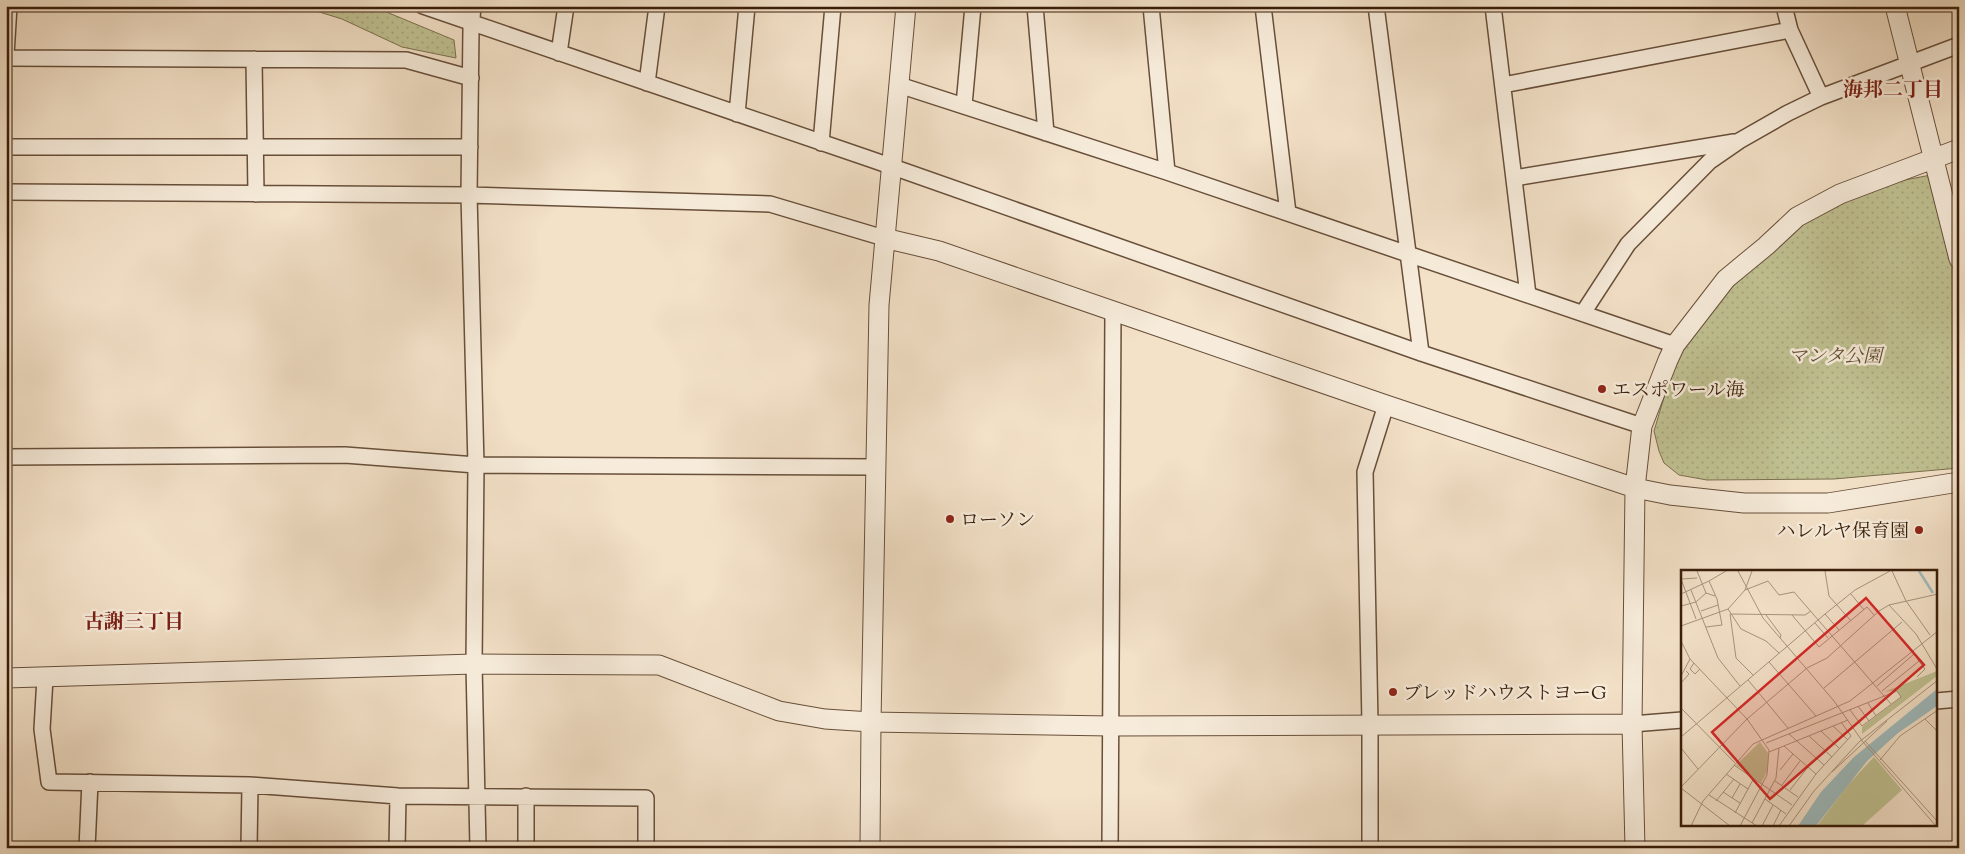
<svg xmlns="http://www.w3.org/2000/svg" width="1965" height="854" font-family="'Sorts Mill Goudy','Noto Serif JP',serif">
	<style>
		.park { fill: url(#park-dots); stroke: #7c704e }
		.lines { fill: none; stroke-linecap: round; stroke-linejoin: round }
		.minor-casing { stroke: #684f3a; stroke-width: 18 }
		.tertiary-casing { stroke: #684f3a; stroke-width: 21 }
		.minor { stroke: #f7ecdb; stroke-width: 15 }
		.tertiary { stroke: #f7ecdb; stroke-width: 19 }
		.poi-dot { fill: #8f2418; stroke: #f7ecdb; stroke-width: 2 }
		.labels { text-anchor: middle; stroke-width: 5; stroke-linejoin: round; paint-order: stroke }
		.park-label { font-size: 19px; font-style: italic; fill: #624f33; stroke: #f7ecdb }
		.poi-label { font-size: 19px; fill: #391e0a; stroke: #f7ecdb; text-anchor: start }
		.neighbourhood-label { font-size: 20px; font-weight: bold; fill: #7a1f14; stroke: #f7ecdb }
		.inset-river { fill: none; stroke: #9ebbbe; stroke-width: 2.5 }
		.inset-road { fill: none; stroke: #a9937c; stroke-width: 1 }
		.view { fill: #d62828; fill-opacity: 0.15; stroke: #d62828; stroke-width: 2.5 }
		.inset-edge { fill: none; stroke: #391e0a; stroke-width: 2.5 }
	</style>
	<defs>
		<pattern id="park-dots" width="8" height="8" patternUnits="userSpaceOnUse" patternTransform="scale(1.25)"><rect width="8" height="8" fill="#c0c192"/><path d="M2 2h.1M6 6h.1" fill="none" stroke="#a6a57d" stroke-width="1.8" stroke-linecap="round"/></pattern>
	</defs>
	<rect width="100%" height="100%" fill="#f3e1c8"/>
	<filter id="stains"><feTurbulence type="fractalNoise" baseFrequency=".004" numOctaves="4"/><feColorMatrix values="0 0 0 0 .2 0 0 0 0 .09 0 0 0 0 .02 0 0 0 .5 -.17"/></filter>
	<radialGradient id="worn" r=".72"><stop offset=".6" stop-color="#630" stop-opacity="0"/><stop offset="1" stop-color="#630" stop-opacity=".3"/></radialGradient>
	<!-- park -->
	<path class="park" d="M300,6H372L454,40L456,58L402,47L342,19Z
		M1931,175L1959,294V468L1834,479L1707,480L1679,475L1664,463L1659,451L1654,431L1671,374L1685,346L1729,284L1787,234L1826,207L1894,182Z"/>
	<g class="lines">
		<!-- minor casing -->
		<g class="minor-casing">
			<path id="minor" d="M423,6L873,160L1421,353L1642,426
				M473,6L471,29L469,195L476,465L474,664L478,848
				M1035,6L1046,133
				M1151,6L1167,172
				M1263,6L1288,213
				M1376,6L1421,353
				M1493,6L1528,295
				M1784,6L1790,30L1821,97
				M559,53L566,6
				M6,55L9,6
				M6,58L406,60L471,78
				M254,59L256,194
				M647,83L657,6
				M899,85L1167,172L1675,345
				M1503,85L1790,30
				M964,105L973,6
				M737,114L747,6
				M821,143L833,6
				M6,147H470
				M1514,178L1734,142
				M6,192L469,195L770,204L884,238
				M1583,313L1628,244L1710,161L1739,141L1788,113L1821,97L1959,45
				M6,457L345,455L476,465L875,467
				M45,678L42,729L49,782L250,785L398,796L646,798V848
				M1936,701L1959,699
				M1632,724L1682,720
				M526,796V848
				M87,848L90,782
				M249,848L250,785
				M397,848L398,796
				M1110,848L1113,311
				M1370,848V724L1365,472L1386,405"/>
		</g>
		<!-- tertiary casing -->
		<g class="tertiary-casing">
			<path id="tertiary" d="M1895,6L1959,259
				M884,238L939,251L1386,405L1635,488L1670,495L1744,503H1828L1959,482
				M6,678L474,664L659,665L779,711L825,719L871,722L1111,726L1632,724
				M870,848L871,722L879,305L906,6
				M1635,848L1632,724L1635,488L1642,426L1668,360L1675,345L1726,279L1766,246L1797,217L1840,194L1959,149"/>
		</g>
		<!-- minor -->
		<use href="#minor" class="minor"/>
		<!-- tertiary -->
		<use href="#tertiary" class="tertiary"/>
	</g>
	<!-- markers -->
	<g class="poi-dot">
		<circle cx="1602" cy="389" r="5"/>
		<circle cx="950" cy="519" r="5"/>
		<circle cx="1919" cy="530" r="5"/>
		<circle cx="1393" cy="692" r="5"/>
	</g>
	<g class="labels">
		<!-- park labels -->
		<g class="park-label">
			<text x="1835" y="362">マンタ公園</text>
		</g>
		<!-- poi labels -->
		<g class="poi-label">
			<text x="1612" y="396">エスポワール海</text>
			<text x="960" y="526">ローソン</text>
			<text x="1909" y="537" text-anchor="end">ハレルヤ保育園</text>
			<text x="1403" y="699">ブレッドハウストヨーG</text>
		</g>
		<!-- neighbourhood labels -->
		<g class="neighbourhood-label">
			<text x="1893" y="96">海邦二丁目</text>
			<text x="134" y="628">古謝三丁目</text>
		</g>
	</g>
	<!-- overview -->
	<g transform="translate(1681 570)">
		<rect width="256" height="256" fill="#f3e1c8"/>
		<path d="M256,101V106L181,164V157L220,127L215,120L203,122ZM79,172L87,183V200L80,213L55,195ZM193,187L221,220L181,256H136L167,215Z" fill="#c0c192"/>
		<path d="M203,204L209,211L195,223L189,217Z" fill="#c0c192"/>
		<path d="M256,119V136L217,163L186,191L135,256H117L140,222L173,187Z" fill="#9ebbbe"/>
		<path class="inset-river" d="M238,1L252,23"/>
		<path class="inset-road" d="M16,1L25,23L34,26M57,1L82,48L153,131L182,172L255,256M144,1L148,26L170,51M211,1L225,31L249,65M0,9L15,49M0,9L16,8M10,20L37,88L59,116M64,20L87,11L98,25L113,22L210,134M0,24L28,11M170,24L183,40M208,35L235,64L256,99M0,36L15,32L25,23M47,39L60,59L85,71L98,83M20,41L37,35M144,44L158,60M85,45L100,65L99,68M111,45L138,77L186,37L193,45M134,53L147,68M0,56L47,39L64,20L71,1M25,57L41,55L36,29L28,11L45,1M0,71L9,89L66,149L88,180L86,205L59,256M88,92L135,146M13,93L9,99L14,104L19,99M72,105L55,88L49,44L124,45L130,41M0,106L9,89M236,107L244,99L238,91M67,110L107,158M0,113L8,104L5,101M196,116L233,84L238,91L201,121M143,118L221,52M187,133L195,146M177,136L188,151M0,138L54,193M244,149L257,162M152,156L167,170M140,161L158,178M108,164L143,195M128,166L151,187M0,167L144,44L174,20L209,1M184,171L257,252M85,173L216,121L220,127L181,156L169,140M103,176L135,204M0,178L17,199M88,182L167,150M199,190L219,166L257,140M53,195L111,235M99,200L112,184M151,202L206,151M45,204L67,219M94,211L117,227M101,215L119,191M0,217L66,149L126,98L146,88L198,41L208,35L257,24M0,218L49,256M109,220L127,197M42,222L59,233M28,225L76,256M51,228L59,214M84,229L105,244M35,231L53,209M54,243L73,208M71,253L95,208L98,178M10,256L22,231L72,174L169,131L257,61M81,256L92,235M92,256L100,240M98,256L135,204L170,166L160,152M108,256L133,221L178,172L257,110"/>
		<path class="view" d="M185,28L243,95L89,229L31,162Z"/>
		<rect width="256" height="256" class="inset-edge"/>
	</g>
	<!-- margin -->
	<rect width="1965" height="854" fill="none" stroke="#f3e1c8" stroke-width="25"/>
	<rect x="8" y="8" width="1950" height="839" fill="none" stroke="#391e0a" stroke-width="2.5"/>
	<rect x="12" y="12" width="1940" height="829" fill="none" stroke="#391e0a"/>
	<rect width="100%" height="100%" filter="url(#stains)"/>
	<rect width="100%" height="100%" fill="url(#worn)"/>
</svg>
